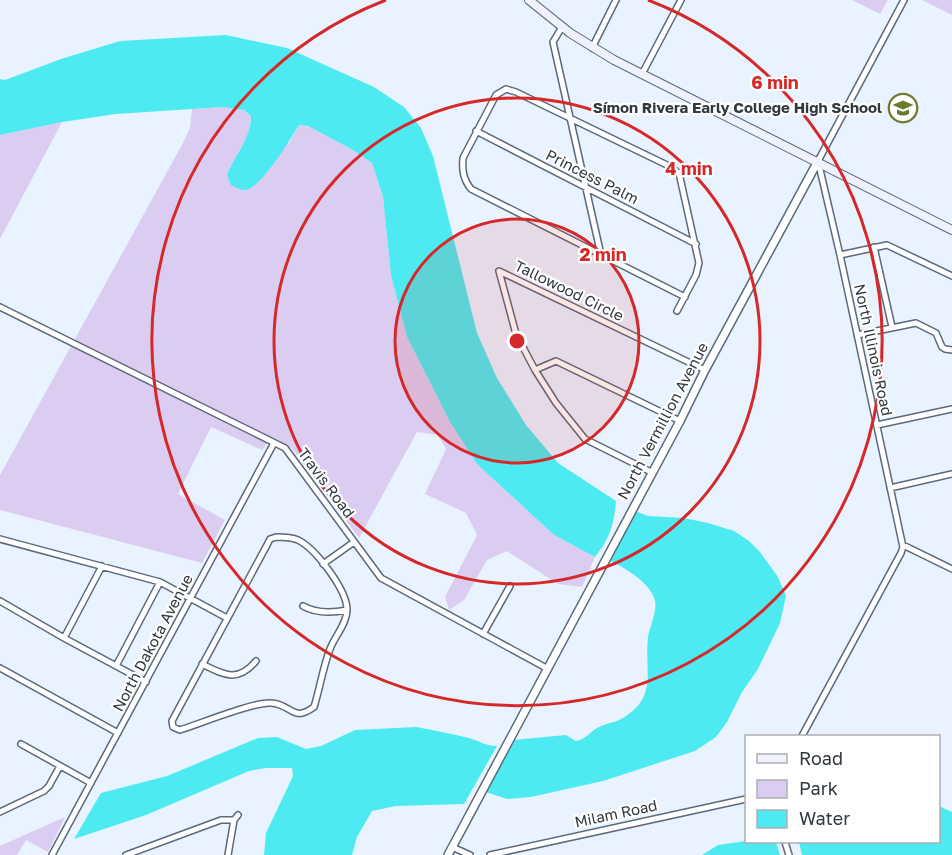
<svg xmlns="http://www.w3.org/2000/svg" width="952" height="855" font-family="'Golos Text',sans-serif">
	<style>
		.green { fill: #dbcdf1 }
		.water { fill: #4debf1 }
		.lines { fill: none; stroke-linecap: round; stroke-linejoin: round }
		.minor-casing { stroke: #5a697b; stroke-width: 8 }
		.tertiary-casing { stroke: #5a697b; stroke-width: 10 }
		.secondary-casing { stroke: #5a697b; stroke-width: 10 }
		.minor { stroke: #fff; stroke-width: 5 }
		.tertiary { stroke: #fff; stroke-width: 7 }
		.secondary { stroke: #eff1fc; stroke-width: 8 }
		.ring { fill: none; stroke: #d62828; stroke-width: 3 }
		.labels { text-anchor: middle; stroke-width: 4.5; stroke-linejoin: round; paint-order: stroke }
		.poi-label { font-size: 15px; font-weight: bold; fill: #313840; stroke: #fff; text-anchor: end }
		.street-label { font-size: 15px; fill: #313840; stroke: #fff }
		.centre { fill: #d62828; stroke: #fff; stroke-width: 3 }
		.ring-label { font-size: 18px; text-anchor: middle; font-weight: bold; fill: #d62828; stroke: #fff; stroke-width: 4.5; stroke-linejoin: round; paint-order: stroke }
	</style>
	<rect width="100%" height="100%" fill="#e8f3ff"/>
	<!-- green -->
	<path class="green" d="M852,0H888L880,14Z
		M922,0H952V15Z
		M223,107L244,110L251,116L249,135L243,145L289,143L299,125L308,126L351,149L372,163L383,197L391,275L407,337L450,422L477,464L554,535L595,557L582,587L558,584L507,551L487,560L464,600L449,610L445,597L477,535L466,513L425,494L446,449L438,435L417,432L359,538L292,448L272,437L262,450L211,427L178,494L225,520L202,563L0,510V475L183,143L190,128L192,109Z
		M62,122L0,239V135Z
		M65,817L48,852L26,840L17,855H0V846Z"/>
	<!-- water -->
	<path class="water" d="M226,35L287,48L374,87L404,107L421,128L433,156L477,333L497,378L526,425L558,463L616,501C614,525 610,538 595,557L554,535L477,464L450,422L407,337L391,275L383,197L372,163L351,149L308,126L299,125C290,140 265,181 249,189C243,192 237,188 231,185L227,175C235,155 251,139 251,116L244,110L223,107L116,114L62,122L0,135V79L5,80L61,59L120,41Z
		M635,511L648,516L684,518L708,523L734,531L749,541L760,552L778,577L786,596L780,623L758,669L742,692L727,722L716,737L695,751L603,781L531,797L507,799L486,792L513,740L566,735L576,741C587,739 590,731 599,727C606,723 614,723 621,719C659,697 644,672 648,637C650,626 657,612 655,601C651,583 626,569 611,561Z
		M416,727C434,730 452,734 469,738C479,741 486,746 497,746L464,804L396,806L372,811L357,837L352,855H264L266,833L293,776L292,768H266L249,771L146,815L74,839L101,793L167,776L258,738L277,737L306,749L321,746L355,730Z
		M939,806L952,812V855H802L799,842H938Z
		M746,841L776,842L780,855H702L718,845Z"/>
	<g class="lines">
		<!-- minor casing -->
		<g class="minor-casing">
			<path id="minor" d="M562,27L553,42L601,255
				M592,48L616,0
				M642,74L681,0
				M476,131L696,244
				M874,247L892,327
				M840,255L887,245L952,276
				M0,307L285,448L381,578L548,669
				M677,311L696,275L699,263L679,173L667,165L516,92L506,89L496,95L463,158C462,170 463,179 471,189L685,297
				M857,335L916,323L936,333L942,347L945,349L952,350
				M535,370L556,361L680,421
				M877,425L952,409
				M651,472L585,439L556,403L535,370L516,334L499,271L705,370
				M890,488L952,474
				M276,537C284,537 291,537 298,540C316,549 348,591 347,611C346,625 335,636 330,649C323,667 320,688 314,707C292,723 292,704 271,703C256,701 199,724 180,730L173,727L172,721L267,545L270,539Z
				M0,539L160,582L227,618
				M903,545L952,569
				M323,564L354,542
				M0,601L64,638L146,682
				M303,606C317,614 332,613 347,610
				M483,634L510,586
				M64,638L102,566
				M202,664C224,675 238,683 256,661
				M116,666L160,582
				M0,668L118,733
				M802,736L901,553L903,547L840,255L818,161L904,0
				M21,744L91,783
				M0,812L44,791L49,786L60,766
				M785,842L789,855
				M452,847L470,855
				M52,855L274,443
				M126,855L221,820H234L238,815
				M228,855L234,820
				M490,855L746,799"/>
		</g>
		<!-- tertiary casing -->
		<g class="tertiary-casing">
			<path id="tertiary" d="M448,855L680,421L705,370L818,161"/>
		</g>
		<!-- secondary casing -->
		<g class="secondary-casing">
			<path id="secondary" d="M529,0L570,33L614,60L952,230"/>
		</g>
		<!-- minor -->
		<use href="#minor" class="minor"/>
		<!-- tertiary -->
		<use href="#tertiary" class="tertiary"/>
		<!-- secondary -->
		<use href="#secondary" class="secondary"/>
	</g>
	<!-- distance rings -->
	<circle cx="517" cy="341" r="122" fill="#d62828" fill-opacity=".12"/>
	<g class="ring">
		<circle cx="517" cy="341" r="122"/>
		<circle cx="517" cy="341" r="243"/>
		<path d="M648 0A365 365 0 1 1 386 0"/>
	</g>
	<!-- icons -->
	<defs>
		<g id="school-ring" transform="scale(1.5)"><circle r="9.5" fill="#fff" stroke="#6a7c2c" stroke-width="1.5"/><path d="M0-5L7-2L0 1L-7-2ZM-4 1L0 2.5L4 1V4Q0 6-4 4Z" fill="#6a7c2c"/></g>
	</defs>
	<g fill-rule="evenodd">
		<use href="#school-ring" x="903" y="108"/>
	</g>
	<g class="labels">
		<!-- poi labels -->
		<g class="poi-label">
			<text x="882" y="113">Símon Rivera Early College High School</text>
		</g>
		<!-- street labels -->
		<g class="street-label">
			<text transform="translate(592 177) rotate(27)" y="5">Princess Palm</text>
			<text transform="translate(569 291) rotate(26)" y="5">Tallowood Circle</text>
			<text transform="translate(873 350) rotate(78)" y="5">North Illinois Road</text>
			<text transform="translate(663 421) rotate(-62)" y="5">North Vermillion Avenue</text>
			<text transform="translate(326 483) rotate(53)" y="5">Travis Road</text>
			<text transform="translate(153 643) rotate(-62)" y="5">North Dakota Avenue</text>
			<text transform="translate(616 814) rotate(-12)" y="5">Milam Road</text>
		</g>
	</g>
	<circle cx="517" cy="341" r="9" class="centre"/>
	<g class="ring-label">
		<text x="775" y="89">6 min</text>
		<text x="689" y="175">4 min</text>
		<text x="603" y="261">2 min</text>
	</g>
	<!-- legend -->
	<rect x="745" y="735" width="195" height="108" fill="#ffffff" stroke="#adafb3" stroke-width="1.5"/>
	<rect x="757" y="754" width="30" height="9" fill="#eff1fc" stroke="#adafb3" stroke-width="1.5"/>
	<text x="799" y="765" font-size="18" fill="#313840">Road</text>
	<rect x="757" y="780" width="30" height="18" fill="#dbcdf1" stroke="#adafb3" stroke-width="1.5"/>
	<text x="799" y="795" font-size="18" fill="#313840">Park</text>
	<rect x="757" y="810" width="30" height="18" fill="#4debf1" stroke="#adafb3" stroke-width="1.5"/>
	<text x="799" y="825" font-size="18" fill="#313840">Water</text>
</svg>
